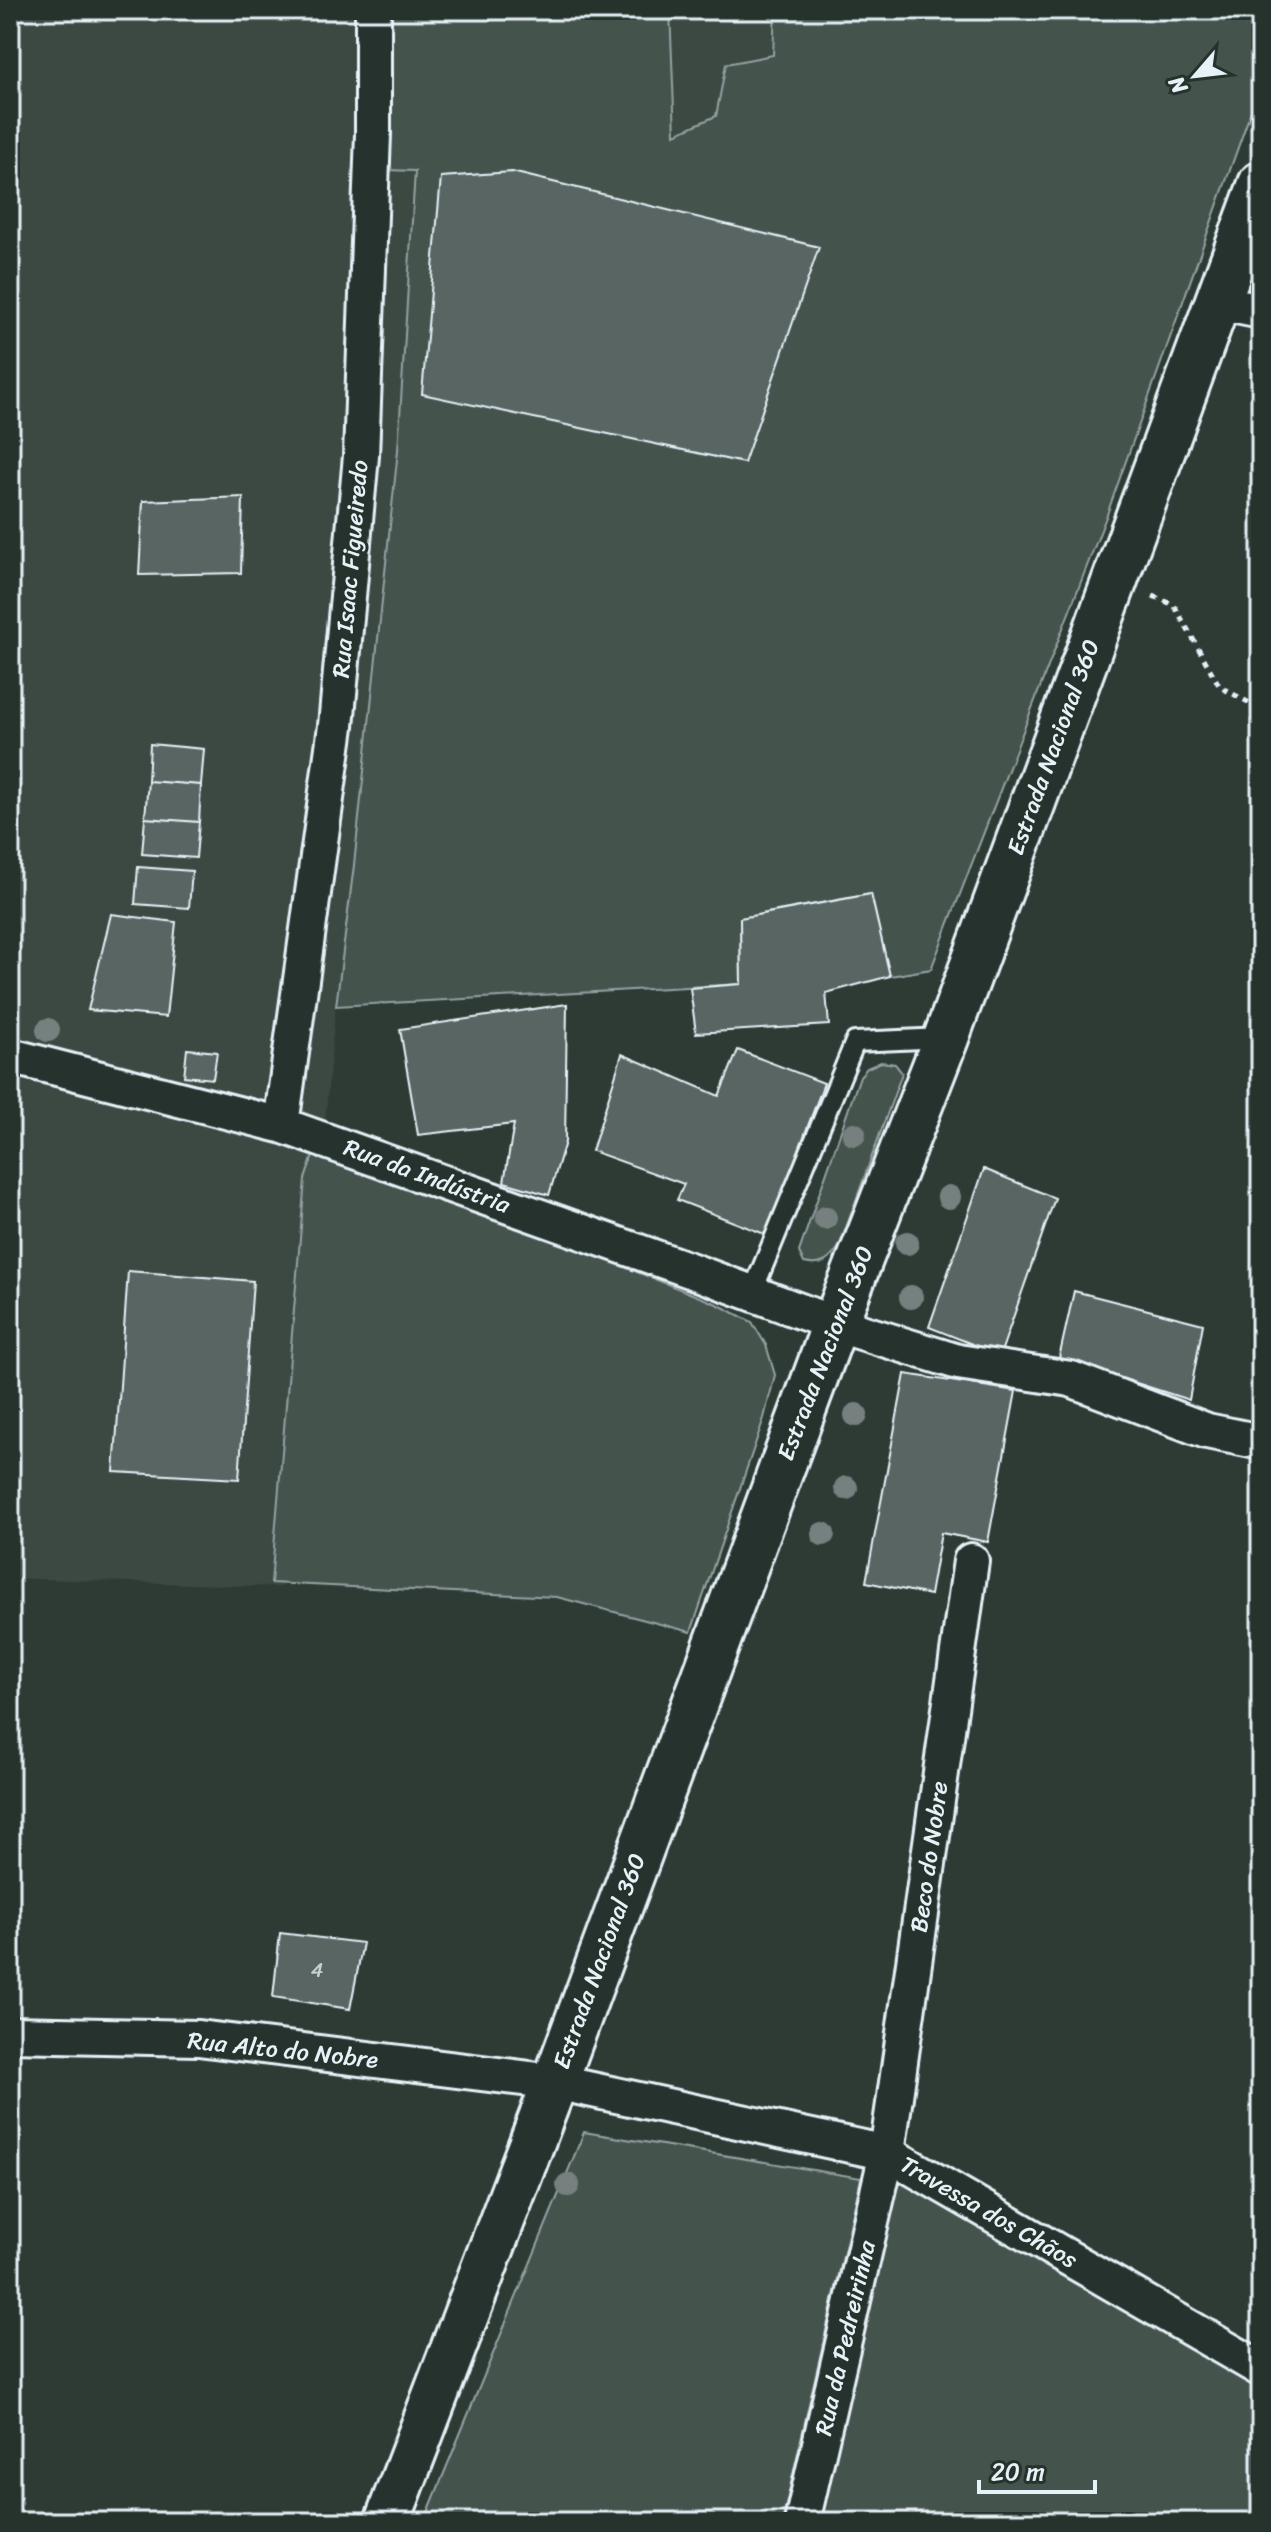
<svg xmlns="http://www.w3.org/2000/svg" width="1271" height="2532" font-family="Sriracha,sans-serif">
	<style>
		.built { fill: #3b4843 }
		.green { fill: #45524e; stroke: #96a2a3; stroke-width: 2 }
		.building { fill: #596563; stroke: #e8f1f8; stroke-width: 2 }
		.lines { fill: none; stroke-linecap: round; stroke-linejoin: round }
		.service-casing { stroke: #e8f1f8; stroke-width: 24 }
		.minor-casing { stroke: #e8f1f8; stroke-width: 40 }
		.secondary-casing { stroke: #e8f1f8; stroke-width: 50 }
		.path { stroke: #e8f1f8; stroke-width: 5; stroke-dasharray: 6 6; stroke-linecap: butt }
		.service { stroke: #26332d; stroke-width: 18 }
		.minor { stroke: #26332d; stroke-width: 34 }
		.secondary { stroke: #26332d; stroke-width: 44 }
		.tree { fill: #75807f }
		.labels { text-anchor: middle; stroke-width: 6; stroke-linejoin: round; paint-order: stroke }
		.number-label { font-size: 20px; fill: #c4ced3 }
		.street-label { font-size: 24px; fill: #e8f1f8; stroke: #26332d }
	</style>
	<rect width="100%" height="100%" fill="#2e3b35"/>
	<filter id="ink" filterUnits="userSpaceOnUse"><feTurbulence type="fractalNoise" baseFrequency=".0125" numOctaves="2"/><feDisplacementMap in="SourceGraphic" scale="16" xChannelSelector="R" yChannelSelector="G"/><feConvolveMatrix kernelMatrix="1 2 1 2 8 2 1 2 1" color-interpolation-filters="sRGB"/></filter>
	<g filter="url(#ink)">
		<!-- built -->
		<path class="built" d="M10,10H1261L919,871L336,1002L282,1587L10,1578Z"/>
		<!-- green -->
		<path class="green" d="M386,10H670L675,134L716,116L726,64L773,55L775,10H1261V83L1106,517L931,969L890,976L871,894L740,918L741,984L336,1006L354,865L398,450L415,171L386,170Z
			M881,1062L895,1064L902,1073L839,1247C829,1261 822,1267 804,1263L799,1252L860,1076L867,1068Z
			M317,1144L717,1304L752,1322L766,1345L775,1375L764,1418L691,1632L557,1597L271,1583L305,1179Z
			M584,2132L861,2178L782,2522H424Z
			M887,2153L1261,2369V2522H802Z"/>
		<!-- building -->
		<path class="building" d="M512,172L819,247L744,463L422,394L441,177Z
			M243,497L241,573L139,575L143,501Z
			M150,744L204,749L201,785L148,781Z
			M148,781L201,785L199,822L145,818Z
			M145,818L199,822L196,858L142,854Z
			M138,867L192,871L189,908L135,904Z
			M871,894L890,976L826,993L829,1025L696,1033L690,988L741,984L740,918Z
			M111,914L176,922L166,1017L88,1010Z
			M567,1004L565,1142L549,1195L504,1182L514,1124L418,1135L400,1029Z
			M187,1049L217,1052L213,1079L184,1076Z
			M738,1050L824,1083L767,1235L677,1200L684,1184L592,1151L622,1054L719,1096Z
			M984,1169L1055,1198L1000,1355L929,1327Z
			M128,1271L253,1281L239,1479L114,1472Z
			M1074,1291L1203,1324L1189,1400L1059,1358Z
			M905,1374L1016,1391L988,1542L941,1533L930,1595L866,1582Z
			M280,1933L363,1943L350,2009L273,1997Z"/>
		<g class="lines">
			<!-- service casing -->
			<g class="service-casing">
				<path id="service" d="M752,1293L855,1042L944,1038"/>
			</g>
			<!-- minor casing -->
			<g class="minor-casing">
				<path id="minor" d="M1216,302L1261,311
					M10,1056L281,1125L687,1269L835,1324L958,1362L1071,1379L1207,1431L1261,1442
					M281,1125L336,726L361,456L373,134V10
					M10,2034L198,2038L555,2082L887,2153L1261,2369
					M802,2522L887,2153L971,1561"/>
			</g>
			<!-- secondary casing -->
			<g class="secondary-casing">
				<path id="secondary" d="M387,2522L555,2082L835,1324L946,1038L1261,184"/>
			</g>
			<!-- path -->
			<path class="path" d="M1153,596L1174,605L1220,687L1261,709"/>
			<!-- service -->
			<use href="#service" class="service"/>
			<!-- minor -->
			<use href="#minor" class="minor"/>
			<!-- secondary -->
			<use href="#secondary" class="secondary"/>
		</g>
		<!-- trees -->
		<g class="tree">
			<circle cx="48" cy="1030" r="12"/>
			<circle cx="854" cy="1134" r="12"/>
			<circle cx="949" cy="1197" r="12"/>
			<circle cx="825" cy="1218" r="12"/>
			<circle cx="907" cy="1243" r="12"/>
			<circle cx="911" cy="1297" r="12"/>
			<circle cx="856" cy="1415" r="12"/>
			<circle cx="846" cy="1488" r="12"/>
			<circle cx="823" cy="1534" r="12"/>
			<circle cx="568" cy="2185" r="12"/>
		</g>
	</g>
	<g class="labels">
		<!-- number labels -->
		<g class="number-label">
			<text x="317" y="1977">4</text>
		</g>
		<!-- street labels -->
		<g class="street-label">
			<text transform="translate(350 569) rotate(-85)" y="8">Rua Isaac Figueiredo</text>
			<text transform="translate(1053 747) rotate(-70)" y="8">Estrada Nacional 360</text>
			<text transform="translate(427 1176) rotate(20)" y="8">Rua da Indústria</text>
			<text transform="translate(825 1353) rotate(-69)" y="8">Estrada Nacional 360</text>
			<text transform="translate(929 1857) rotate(-82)" y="8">Beco do Nobre</text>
			<text transform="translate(599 1961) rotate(-70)" y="8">Estrada Nacional 360</text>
			<text transform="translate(283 2050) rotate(6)" y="8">Rua Alto do Nobre</text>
			<text transform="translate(989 2212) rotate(30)" y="8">Travessa dos Chãos</text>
			<text transform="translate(845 2338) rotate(-77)" y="8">Rua da Pedreirinha</text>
		</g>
	</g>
	<!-- margin -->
	<rect width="1271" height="2532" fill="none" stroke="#26332d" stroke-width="40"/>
	<rect x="20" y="20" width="1231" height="2492" fill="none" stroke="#e8f1f8" stroke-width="3" filter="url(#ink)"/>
	<!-- north arrow -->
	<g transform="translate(1195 76) rotate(242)" stroke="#26332d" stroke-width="6" paint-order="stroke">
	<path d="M0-6L14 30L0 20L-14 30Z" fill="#e8f1f8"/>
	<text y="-12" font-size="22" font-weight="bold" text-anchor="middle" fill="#e8f1f8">N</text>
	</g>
	<!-- scale -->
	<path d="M979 2480v12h116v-12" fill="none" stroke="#e8f1f8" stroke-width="4"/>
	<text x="991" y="2480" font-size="24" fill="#e8f1f8" stroke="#26332d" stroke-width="6" paint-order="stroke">20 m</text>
</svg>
